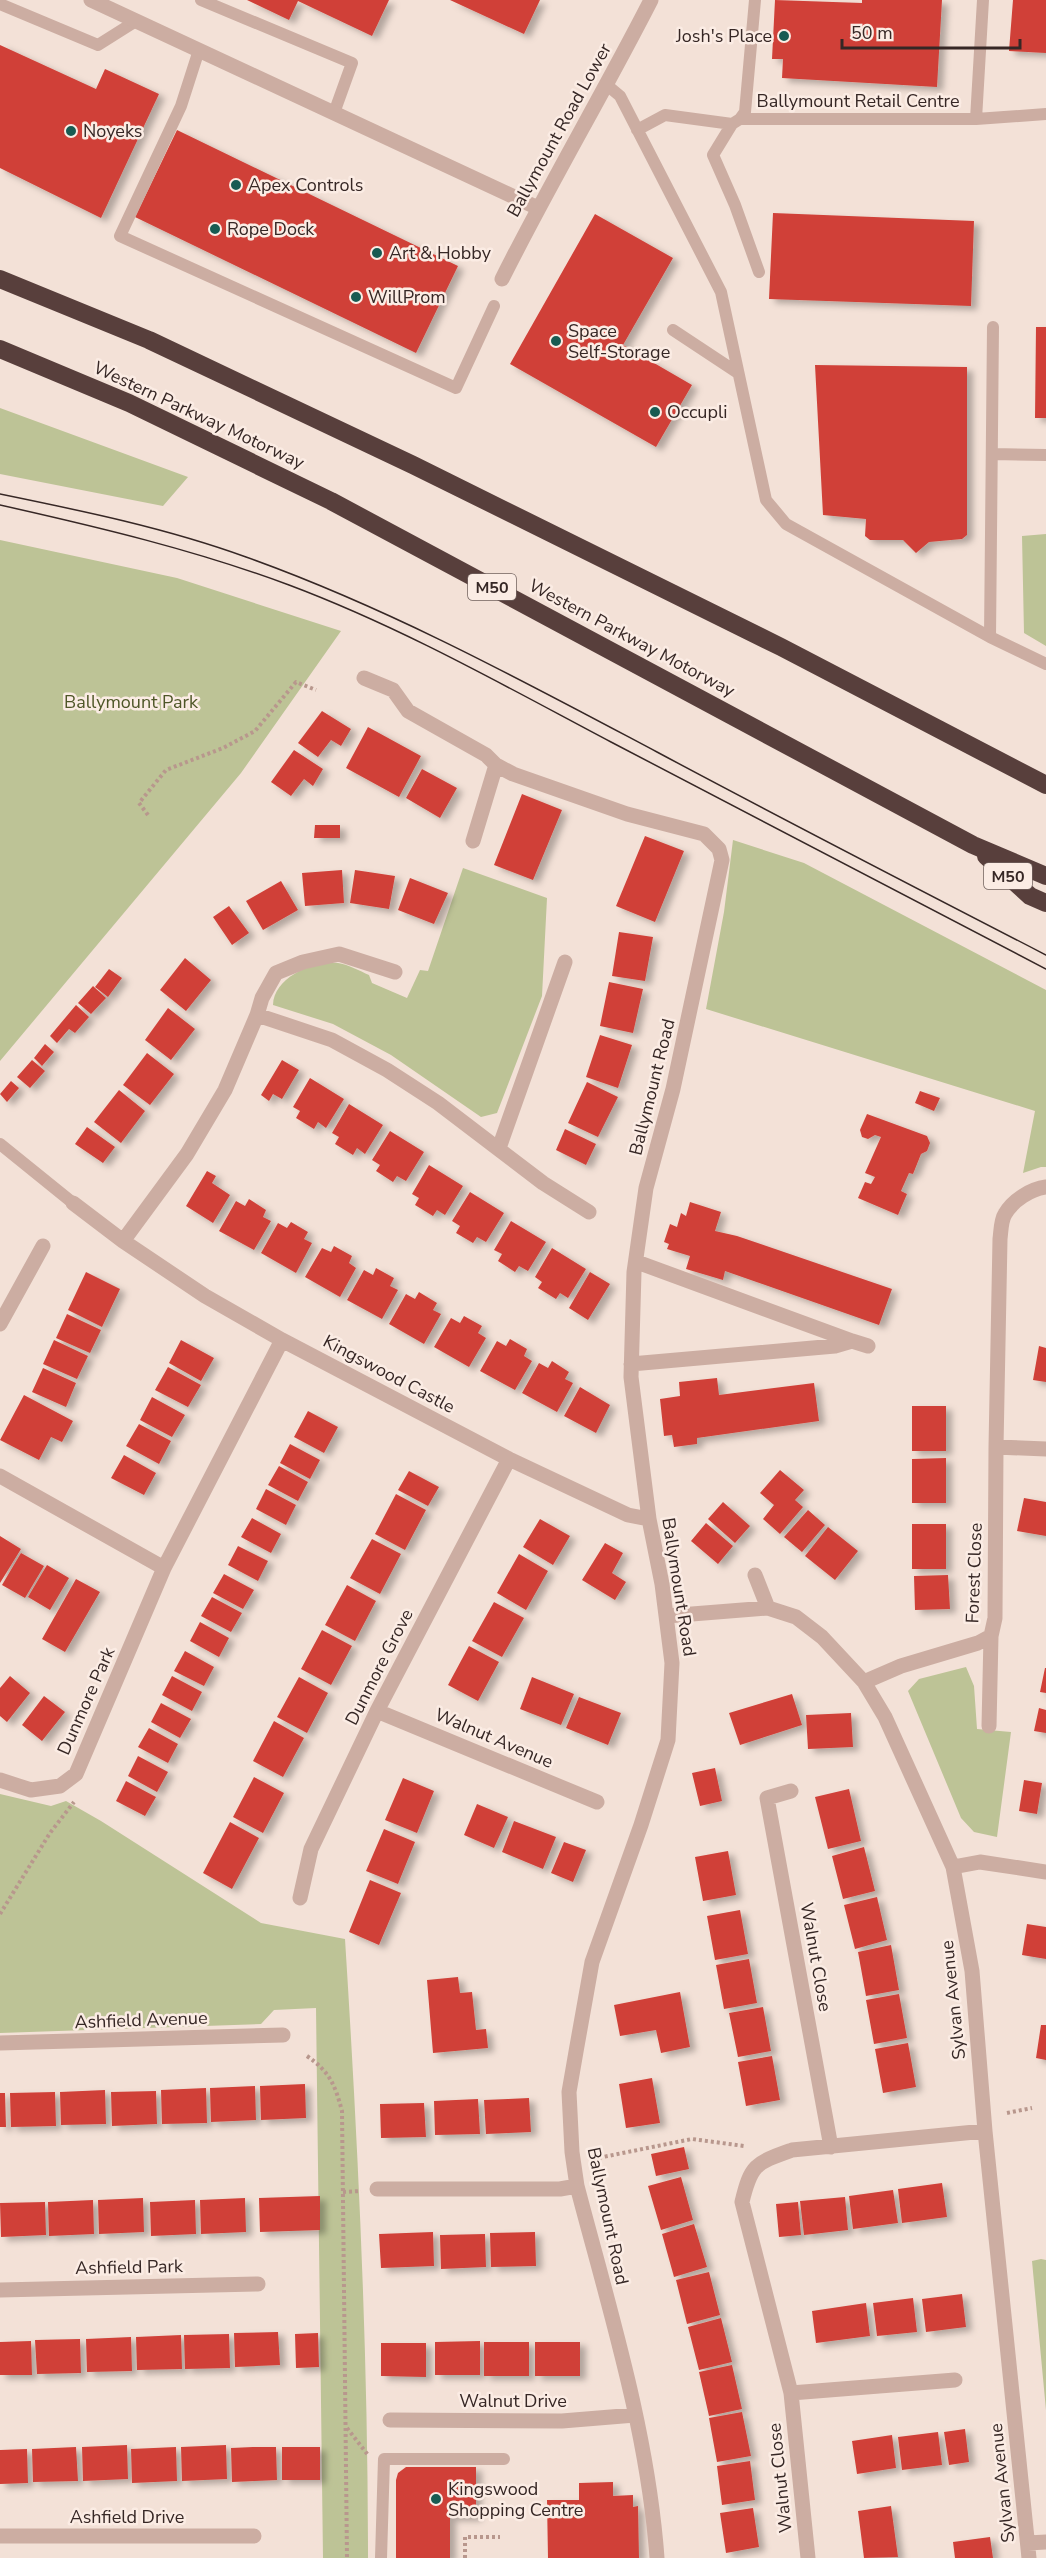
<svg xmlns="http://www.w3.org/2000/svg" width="1046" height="2558" font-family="'Nunito Sans',sans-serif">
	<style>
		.green { fill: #bdc396 }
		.building { fill: #d04038; filter: url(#shadow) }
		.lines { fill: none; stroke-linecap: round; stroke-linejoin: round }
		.path { stroke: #b8978d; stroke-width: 4; stroke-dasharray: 3 3; stroke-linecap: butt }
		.service { stroke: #ccada2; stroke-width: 12 }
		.minor { stroke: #ccada2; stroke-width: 15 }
		.motorway { stroke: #583f3c; stroke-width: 18 }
		.tram { stroke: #362725; stroke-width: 1.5 }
		.poi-dot { fill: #185b52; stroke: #fbece4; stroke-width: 2 }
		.labels { text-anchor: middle; stroke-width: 5; stroke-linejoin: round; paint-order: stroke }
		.shield { fill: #fbece4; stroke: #71625e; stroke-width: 1.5 }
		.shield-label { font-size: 16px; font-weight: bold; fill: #362725 }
		.poi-label { font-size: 18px; fill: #362725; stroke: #fbece4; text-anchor: start }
		.street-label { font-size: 18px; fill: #362725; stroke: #fbece4 }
		.park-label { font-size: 18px; fill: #4e5627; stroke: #fbece4 }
	</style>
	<defs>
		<filter id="shadow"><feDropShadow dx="6" dy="4" stdDeviation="3" flood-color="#0004"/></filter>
	</defs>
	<rect width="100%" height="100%" fill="#f3e1d7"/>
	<!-- green -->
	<path class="green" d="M0,408L188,477L163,506L0,474Z
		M1046,534V646L1024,633L1022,536Z
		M0,540L177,578L341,631L241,773L0,1061Z
		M733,840L804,863L1046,990V1167H1041L1023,1173L1035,1111L706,1009L724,912Z
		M463,868L547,898L542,996L497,1113L481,1117L391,1055L333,1024L273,1005C274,977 313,961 338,963C347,964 360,971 369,975L372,983L407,998L420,970L428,971Z
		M966,1667L974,1686L977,1729L1011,1732L997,1837L974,1832L961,1818L908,1691L919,1679Z
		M0,1794L51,1806L66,1801L101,1821L261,1923L345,1939C358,2145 368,2351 368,2558H323L316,2008L274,2010L261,2024L0,2033Z
		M1041,2259L1046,2260V2410L1032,2261Z"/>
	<!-- building -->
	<path class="building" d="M247,0H389L372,36L298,1L289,20Z
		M450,0H540L524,34Z
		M775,0L862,3V0H942L937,87L782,78L783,59H772Z
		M1013,0H1046V53L1009,51Z
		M0,45L96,89L105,69L159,94L101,218L0,168Z
		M177,130L458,266L416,353L135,217Z
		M773,213L974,221L971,306L769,299Z
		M595,214L673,258L623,345L692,385L656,447L510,364Z
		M1036,327H1046V418H1035Z
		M815,365L967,367V535L962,539L929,542L916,553L903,540H870L865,536L866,519L823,515Z
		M322,711L351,729L341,746L331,740L318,757L298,743Z
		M368,727L421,756L399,797L346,768Z
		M294,750L323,769L313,786L304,779L291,796L271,782Z
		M422,769L457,788L440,818L406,798Z
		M522,794L562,810L533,880L494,865Z
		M315,825H340V838H314Z
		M645,836L684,851L655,922L616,906Z
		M342,870L344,903L305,906L302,873Z
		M355,870L395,876L389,909L350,903Z
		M410,878L448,893L434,924L398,910Z
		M281,881L298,910L263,930L246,901Z
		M229,906L249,933L232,945L213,917Z
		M619,932L653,937L645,981L612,976Z
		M185,958L211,980L186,1011L160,990Z
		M109,969L122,978L108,997L95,987Z
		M609,982L643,989L633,1033L600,1026Z
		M93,986L106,998L91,1014L78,1003Z
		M76,1005L89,1017L75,1033L69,1029L57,1043L50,1036Z
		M168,1008L195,1029L171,1060L145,1040Z
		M600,1035L632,1045L618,1088L586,1077Z
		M45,1044L54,1052L42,1066L34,1058Z
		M147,1053L174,1074L150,1105L123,1085Z
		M32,1060L45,1071L30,1088L17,1077Z
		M282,1060L299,1070L282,1099L273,1094L269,1101L261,1095Z
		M310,1078L344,1099L326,1128L318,1122L314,1129L296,1118L300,1111L293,1107Z
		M11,1081L19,1088L7,1102L0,1094Z
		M587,1082L618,1097L598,1137L568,1123Z
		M119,1090L145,1111L121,1143L94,1122Z
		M920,1091L940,1098L934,1111L915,1103Z
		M349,1104L383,1125L365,1154L357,1148L353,1155L335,1144L339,1137L332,1133Z
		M867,1114L927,1136L930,1143L927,1151L921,1154L913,1174L909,1173L901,1191L907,1194L898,1215L858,1198L865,1182L871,1184L875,1177L865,1173L881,1137L875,1135L868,1139L862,1137L860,1130Z
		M87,1127L115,1147L103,1163L75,1144Z
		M565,1129L596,1144L586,1165L556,1150Z
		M390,1131L424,1152L406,1181L397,1176L393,1182L376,1171L380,1165L372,1160Z
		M429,1165L463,1186L445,1215L437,1210L433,1216L415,1205L419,1198L412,1194Z
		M207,1171L216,1176L212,1183L230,1195L213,1223L186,1206Z
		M470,1192L504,1213L486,1242L477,1237L473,1243L456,1233L460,1226L452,1221Z
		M249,1199L266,1210L263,1217L271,1221L254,1250L219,1231L236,1201L245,1206Z
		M690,1202L721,1212L715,1231L737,1236L892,1289L879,1325L725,1271L723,1280L686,1269L690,1256L667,1249L669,1244L664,1242L670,1224L677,1227L681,1213L686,1216Z
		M511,1221L546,1242L528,1271L519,1266L515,1272L498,1261L502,1254L494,1250Z
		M291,1222L308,1232L304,1239L312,1243L296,1273L261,1253L278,1223L287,1228Z
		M334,1246L352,1256L349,1263L356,1268L340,1297L305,1277L322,1248L331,1252Z
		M552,1248L586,1269L568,1298L560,1293L556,1299L538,1288L542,1282L535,1277Z
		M376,1268L394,1278L390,1286L398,1290L382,1319L347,1300L364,1270L373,1275Z
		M86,1272L120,1289L102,1327L68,1310Z
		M590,1272L610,1284L588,1320L569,1308Z
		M419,1292L437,1303L433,1310L441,1314L424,1344L389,1324L406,1294L415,1299Z
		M67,1314L101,1330L90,1353L56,1338Z
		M464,1316L482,1326L478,1333L486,1338L469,1367L434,1347L451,1318L460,1323Z
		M510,1339L527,1349L524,1356L532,1361L515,1390L480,1371L497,1341L506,1346Z
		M54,1340L88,1356L77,1379L43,1364Z
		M181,1340L214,1358L201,1381L169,1363Z
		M1039,1346L1046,1348V1382L1033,1380Z
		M552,1361L569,1372L565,1379L573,1383L557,1412L522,1393L539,1363L548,1368Z
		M168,1367L201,1385L188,1407L155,1390Z
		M43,1368L76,1383L66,1407L32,1392Z
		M717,1378L719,1395L814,1383L819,1421L697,1438V1444L674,1447L672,1435L664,1436L660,1399L680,1396L679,1382Z
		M580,1387L610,1405L596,1433L564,1416Z
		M24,1395L73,1421L62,1442L51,1437L39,1460L0,1440Z
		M152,1397L185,1415L172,1437L140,1420Z
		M912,1406H946V1451H912Z
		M308,1411L338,1427L324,1453L294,1437Z
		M139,1424L171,1441L159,1464L126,1446Z
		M290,1444L320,1460L310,1479L280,1463Z
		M124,1455L156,1473L144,1495L111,1478Z
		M946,1458V1503H912V1459Z
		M279,1466L308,1482L298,1501L268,1485Z
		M780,1470L804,1490L795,1500L803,1507L780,1534L763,1519L774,1505L760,1493Z
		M409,1471L439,1487L428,1506L398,1490Z
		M266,1489L296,1505L286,1525L256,1509Z
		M396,1494L426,1510L405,1550L375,1534Z
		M1024,1498L1046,1502V1536L1017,1531Z
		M723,1502L750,1526L735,1543L708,1519Z
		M808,1510L825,1525L802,1552L784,1537Z
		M252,1518L281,1534L271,1553L241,1537Z
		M540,1519L570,1536L553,1565L523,1547Z
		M706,1523L733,1546L718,1564L691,1541Z
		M912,1524H946V1569H912Z
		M828,1527L858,1551L835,1580L805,1556Z
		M0,1536L21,1549L0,1583Z
		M372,1539L401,1554L380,1594L350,1578Z
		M605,1543L623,1553L612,1573L626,1582L615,1600L582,1580Z
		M238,1546L268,1561L258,1581L228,1565Z
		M21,1553L44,1566L25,1598L2,1585Z
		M519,1554L548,1571L526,1610L497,1593Z
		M47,1565L69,1578L50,1610L28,1597Z
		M224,1574L254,1590L243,1609L213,1593Z
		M948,1575L950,1609L915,1610L914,1576Z
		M76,1579L100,1592L65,1652L42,1639Z
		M347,1585L376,1601L355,1641L325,1625Z
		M212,1597L242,1613L231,1632L201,1616Z
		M494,1602L524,1618L502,1657L472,1641Z
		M200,1622L229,1638L219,1657L190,1641Z
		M322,1630L352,1646L331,1685L301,1669Z
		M469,1646L499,1662L478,1701L448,1685Z
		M185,1651L214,1667L204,1686L174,1671Z
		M1045,1668H1046V1693L1040,1692Z
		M10,1676L30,1693L7,1722L0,1716V1688Z
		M172,1676L202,1692L192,1711L162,1695Z
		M299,1677L328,1693L307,1733L277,1717Z
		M532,1677L574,1694L561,1725L520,1709Z
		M792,1694L802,1725L740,1745L729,1713Z
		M44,1696L65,1712L42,1741L22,1725Z
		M579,1697L621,1713L608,1745L566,1728Z
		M161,1703L191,1719L180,1738L151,1722Z
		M1039,1708L1046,1710V1733L1034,1731Z
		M851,1713L853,1747L808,1749L806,1715Z
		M274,1721L304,1738L283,1777L253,1761Z
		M149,1728L178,1744L168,1763L138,1747Z
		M138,1756L168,1772L157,1792L128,1776Z
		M715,1768L722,1801L700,1806L692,1773Z
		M254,1777L284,1793L263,1833L233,1817Z
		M403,1778L434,1791L417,1833L385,1820Z
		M1024,1780L1042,1783L1037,1814L1019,1811Z
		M126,1781L156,1797L145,1816L116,1801Z
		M849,1789L861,1841L828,1849L815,1797Z
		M477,1804L508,1817L494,1848L464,1835Z
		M514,1821L556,1837L543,1869L502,1852Z
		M230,1822L259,1838L232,1889L203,1873Z
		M384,1829L415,1842L398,1884L366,1871Z
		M564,1842L586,1850L573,1882L551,1873Z
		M864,1847L875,1891L843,1899L832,1856Z
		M728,1851L736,1895L703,1901L695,1857Z
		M370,1880L401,1893L379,1945L349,1932Z
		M877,1897L887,1940L855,1949L844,1905Z
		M740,1910L748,1954L715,1960L707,1916Z
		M1027,1924L1046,1927V1959L1022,1955Z
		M891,1945L899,1990L866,1996L858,1952Z
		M749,1959L757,2003L724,2009L716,1965Z
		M458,1977L460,1993L472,1992L476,2030L486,2029L488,2048L433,2053L427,1980Z
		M680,1992L690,2047L661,2053L656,2030L620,2036L614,2005Z
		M899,1994L907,2038L874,2044L866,2000Z
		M763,2007L771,2051L738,2057L729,2013Z
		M1041,2025H1046V2060L1036,2058Z
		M908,2043L916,2087L883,2093L875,2049Z
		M772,2056L780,2100L746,2106L738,2062Z
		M652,2078L660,2123L626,2128L619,2084Z
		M305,2084L306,2118L261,2120L260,2086Z
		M255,2086L256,2120L211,2122L210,2088Z
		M206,2088L207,2123L162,2124L161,2090Z
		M105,2090L106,2124L61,2125L60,2092Z
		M156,2091L157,2124L112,2126L111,2092Z
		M55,2092L56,2126L11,2127L10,2093Z
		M0,2093H5L6,2127H0Z
		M529,2098L531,2132L486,2134L484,2100Z
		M478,2099L480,2134L435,2135L434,2101Z
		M424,2103L426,2137L381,2138L380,2104Z
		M684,2147L689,2169L656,2176L651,2154Z
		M681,2177L693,2220L661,2230L648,2186Z
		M942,2183L947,2217L902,2223L898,2189Z
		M893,2190L898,2223L853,2229L849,2196Z
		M320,2196V2230L260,2232L259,2198Z
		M845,2197L848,2230L804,2235L800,2201Z
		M143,2198L144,2232L99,2234L98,2200Z
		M245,2198L246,2232L201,2234L200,2200Z
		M93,2200L94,2234L49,2236L48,2202Z
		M195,2200L196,2234L151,2236L150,2202Z
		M45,2202L46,2235L1,2237L0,2203Z
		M798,2202L801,2235L779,2237L776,2204Z
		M694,2224L707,2267L674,2277L662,2234Z
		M433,2232L434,2266L381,2268L379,2234Z
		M535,2232L536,2266L491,2267L490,2233Z
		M485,2234L486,2267L441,2269L440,2235Z
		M709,2272L720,2315L687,2324L676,2280Z
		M962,2294L966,2327L926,2332L922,2299Z
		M913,2298L917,2332L877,2336L873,2303Z
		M866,2303L870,2336L816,2343L812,2311Z
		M721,2318L732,2362L699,2370L688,2327Z
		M278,2332L280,2365L235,2367L234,2333Z
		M318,2333L319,2367L296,2368L295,2334Z
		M229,2334L230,2368L185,2369L184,2335Z
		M181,2335L182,2369L137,2370L136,2337Z
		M131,2337L132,2371L87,2372L86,2339Z
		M80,2339L81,2373L37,2374L35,2340Z
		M31,2341L32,2375H0V2342Z
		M480,2341V2375H435V2342Z
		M484,2342H529V2376H484Z
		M535,2342H580V2376H535Z
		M381,2343H426V2377L381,2376Z
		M732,2365L742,2409L709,2416L699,2372Z
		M742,2412L751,2456L717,2462L709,2418Z
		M965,2429L969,2462L949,2465L944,2432Z
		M938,2432L942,2465L902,2470L898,2437Z
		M892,2435L896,2468L857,2474L852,2441Z
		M127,2445L128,2479L83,2481L82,2447Z
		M226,2445L227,2479L182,2481L181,2447Z
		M76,2447L78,2481L33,2482L32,2449Z
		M176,2447L177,2481L132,2483L131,2449Z
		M253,2447H276L277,2480L232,2482L231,2448Z
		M282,2447H320V2480H282Z
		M27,2449L28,2483L0,2484V2450Z
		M750,2461L755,2500L722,2505L717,2466Z
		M406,2467H476V2517H450V2558H396V2480L398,2473Z
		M613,2482V2496L633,2495V2507L638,2506L639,2558H548L547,2500H579V2483Z
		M891,2506L898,2557L864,2558L858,2511Z
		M753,2508L759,2547L726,2553L720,2513Z
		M990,2537L993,2558H955L953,2542Z"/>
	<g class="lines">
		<!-- path -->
		<path class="path" d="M148,815L139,803L166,770L223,748L255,731L296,682L316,690
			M0,1914L50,1833L74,1802
			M307,2056C330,2072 335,2085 342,2111L347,2558
			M1007,2113L1032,2108
			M593,2159L692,2139L744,2146
			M343,2192L361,2191
			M347,2428L368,2455
			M465,2558V2537H500"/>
		<!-- service -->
		<path class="service" d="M201,0L352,63L334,113
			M0,4L98,45L136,21
			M199,50L181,106L120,236L456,388L494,306
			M608,86L620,96L721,292L766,500L786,524L990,637L1046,664
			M740,119L745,112L755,0
			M976,119L983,0
			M732,124L713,155L735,205L759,272
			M637,130L665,115L732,124L740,119H976L1046,114
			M673,330L738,373
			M992,454L1046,455
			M990,637L993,327
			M0,1144L73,1203
			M381,2558L384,2459H504"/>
		<!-- minor -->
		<path class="minor" d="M91,0L538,208
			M502,279C549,185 603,94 651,0
			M364,678L393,690L408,711L486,755L496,765L513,774L627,814L704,834L719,849L722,860L673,1089L646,1188L634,1272L631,1377L649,1519L662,1584L672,1663L668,1740L641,1825L592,1962L577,2046L569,2092L572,2152L577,2186C609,2308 648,2432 657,2558
			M473,841L496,765
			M257,1015L332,1040L387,1070L438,1103L543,1183L589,1212
			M499,1148L565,962
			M73,1203L123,1241L205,1296L282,1340L509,1459L628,1515L649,1519
			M123,1241L187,1154L225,1090L257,1015L262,998L276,973L303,962L339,954L395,972
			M0,1324L43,1246
			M852,1341L868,1346
			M631,1364L835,1346L852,1341L637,1262
			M996,1447L1046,1449
			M0,1476L164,1568
			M755,1575L768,1608
			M667,1616L768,1608L796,1617L822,1637L864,1682L885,1717L953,1867L972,1971L985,2131L1029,2558
			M864,1682L901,1666L978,1643L991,1636L995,1618L996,1447L1000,1239C1001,1231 1001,1220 1005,1214C1013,1200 1031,1189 1046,1187
			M377,1711L597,1802
			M989,1726L991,1636
			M0,1780L31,1790L60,1786L76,1774L164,1568L282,1340
			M791,1791L767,1798L831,2147
			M953,1867L980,1862L1046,1872
			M300,1898L311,1849L377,1711L509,1459
			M0,2043L283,2035
			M377,2189H560L577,2186
			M0,2290L258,2284
			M791,2393L955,2380
			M390,2420L562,2421L635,2415
			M0,2536H254
			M1028,2543L1046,2542
			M808,2558L791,2393L742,2202C751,2164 756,2163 792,2150L985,2131"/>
		<!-- motorway -->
		<path class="motorway" d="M0,279L149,340L413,465L781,647L1046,785
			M0,349L129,403L331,501L973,845L1046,876
			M986,856L1030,896L1046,903"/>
		<!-- tram -->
		<path class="tram" d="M0,494C83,511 166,528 246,557C389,608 523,681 657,752C786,821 916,888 1046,955
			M0,505C98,527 195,550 289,585C401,627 505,686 611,742C756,817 901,893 1046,969"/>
	</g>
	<!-- markers -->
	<g class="poi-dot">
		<circle cx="784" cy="36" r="6"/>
		<circle cx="71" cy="131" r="6"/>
		<circle cx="236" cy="185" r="6"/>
		<circle cx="215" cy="229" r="6"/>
		<circle cx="377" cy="253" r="6"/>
		<circle cx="356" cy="297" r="6"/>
		<circle cx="556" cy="341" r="6"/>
		<circle cx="655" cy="412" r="6"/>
		<circle cx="436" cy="2499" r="6"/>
	</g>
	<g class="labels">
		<!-- shield labels -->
		<g class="shield">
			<rect x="468" y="574" width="48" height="26" rx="4.5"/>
			<rect x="984" y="863" width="48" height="26" rx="4.5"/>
		</g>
		<g class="shield-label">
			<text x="492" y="593">M50</text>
			<text x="1008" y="882">M50</text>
		</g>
		<!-- poi labels -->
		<g class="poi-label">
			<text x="772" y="42" text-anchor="end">Josh's Place</text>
			<text x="83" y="137">Noyeks</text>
			<text x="248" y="191">Apex Controls</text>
			<text x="227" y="235">Rope Dock</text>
			<text x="389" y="259">Art &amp; Hobby</text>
			<text x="368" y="303">WillProm</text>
			<text x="568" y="337">Space<tspan x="568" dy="21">Self-Storage</tspan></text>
			<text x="667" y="418">Occupli</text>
			<text x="448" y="2495">Kingswood<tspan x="448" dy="21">Shopping Centre</tspan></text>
		</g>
		<!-- street labels -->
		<g class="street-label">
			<text x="858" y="107">Ballymount Retail Centre</text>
			<text transform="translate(559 130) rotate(-61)" y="6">Ballymount Road Lower</text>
			<text transform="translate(199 415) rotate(25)" y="6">Western Parkway Motorway</text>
			<text transform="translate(632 638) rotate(28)" y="6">Western Parkway Motorway</text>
			<text transform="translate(652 1087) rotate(-76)" y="6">Ballymount Road</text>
			<text transform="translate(389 1374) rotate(28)" y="6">Kingswood Castle</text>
			<text transform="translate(974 1573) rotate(-88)" y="6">Forest Close</text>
			<text transform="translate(679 1587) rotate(81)" y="6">Ballymount Road</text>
			<text transform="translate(379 1667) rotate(-63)" y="6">Dunmore Grove</text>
			<text transform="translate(86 1701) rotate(-66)" y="6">Dunmore Park</text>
			<text transform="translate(494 1738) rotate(23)" y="6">Walnut Avenue</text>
			<text transform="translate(816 1957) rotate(80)" y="6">Walnut Close</text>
			<text transform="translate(953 2000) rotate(-96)" y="6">Sylvan Avenue</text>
			<text transform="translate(141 2020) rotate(-2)" y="6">Ashfield Avenue</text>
			<text transform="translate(608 2216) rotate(78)" y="6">Ballymount Road</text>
			<text transform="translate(129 2267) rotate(-1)" y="6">Ashfield Park</text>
			<text x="513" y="2407">Walnut Drive</text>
			<text transform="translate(780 2478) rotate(-96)" y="6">Walnut Close</text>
			<text transform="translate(1002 2483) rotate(-96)" y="6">Sylvan Avenue</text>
			<text x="127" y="2523">Ashfield Drive</text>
		</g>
		<!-- park labels -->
		<g class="park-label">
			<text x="131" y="708">Ballymount Park</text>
		</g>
	</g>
	<!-- scale -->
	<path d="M842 39v9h178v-9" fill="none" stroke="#362725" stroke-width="3"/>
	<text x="851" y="39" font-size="18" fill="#362725" stroke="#fbece4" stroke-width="4.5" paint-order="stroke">50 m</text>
</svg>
